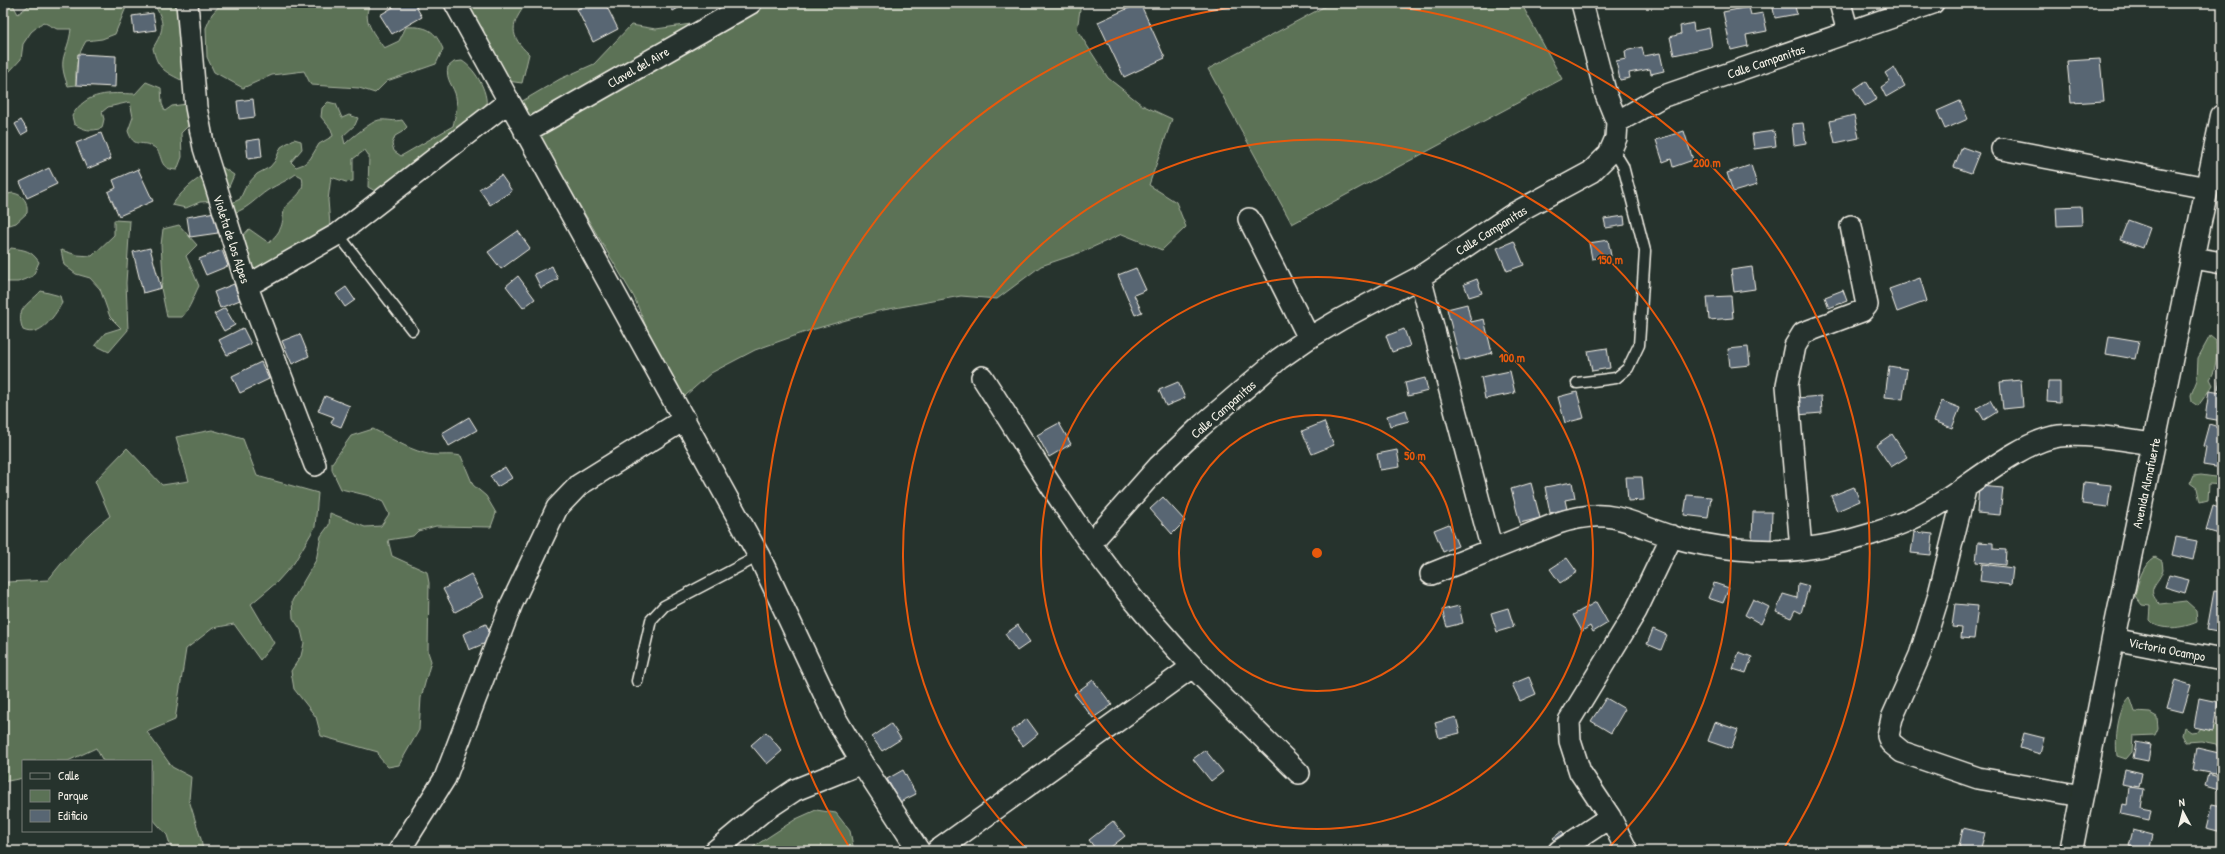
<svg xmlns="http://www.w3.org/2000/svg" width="2225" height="854" font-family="'Patrick Hand',sans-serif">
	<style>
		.green { fill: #5b7256; stroke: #a8b29f }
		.building { fill: #586673; stroke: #f4f1e8 }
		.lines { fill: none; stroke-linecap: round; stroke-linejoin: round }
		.service-casing { stroke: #f4f1e8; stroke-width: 13 }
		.minor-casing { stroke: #f4f1e8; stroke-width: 24 }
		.tertiary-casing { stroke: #f4f1e8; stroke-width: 25 }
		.service { stroke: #26332d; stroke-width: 10 }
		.minor { stroke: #26332d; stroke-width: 21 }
		.tertiary { stroke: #26332d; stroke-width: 22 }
		.ring { fill: none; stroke: #e8590c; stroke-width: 2 }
		.labels { text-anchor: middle; stroke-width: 3; stroke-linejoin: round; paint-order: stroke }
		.street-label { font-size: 13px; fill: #f4f1e8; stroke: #26332d }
		.centre { fill: #e8590c; stroke: #26332d; stroke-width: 2 }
		.ring-label { font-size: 12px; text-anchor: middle; font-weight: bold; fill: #e8590c; stroke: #26332d; stroke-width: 3; stroke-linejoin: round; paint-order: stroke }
	</style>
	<rect width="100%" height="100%" fill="#26332d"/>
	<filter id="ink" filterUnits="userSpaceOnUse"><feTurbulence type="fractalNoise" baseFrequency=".025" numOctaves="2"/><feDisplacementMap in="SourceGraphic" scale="8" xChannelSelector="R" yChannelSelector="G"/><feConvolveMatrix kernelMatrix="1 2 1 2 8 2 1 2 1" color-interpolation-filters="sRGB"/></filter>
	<g filter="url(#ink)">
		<!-- green -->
		<path class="green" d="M3,3H12L18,14L32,3H137L127,5L115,34L102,39L86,41C77,56 75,67 76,85L68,86C56,56 68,56 71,29H57L43,22L31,32L23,44L21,59L10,71L3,75Z
			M146,3H182L192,64L181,80C163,71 157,67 153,48C163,31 166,24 155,6Z
			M222,3H371C360,19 375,35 384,48L399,41L406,27C427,26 435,30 443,49L436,64L387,81L375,93L359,88L311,85L304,71L272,75L243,88L214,72L207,57L206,28L212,14Z
			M453,3H527C510,24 509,36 529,54L522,83L507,81L486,43L483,28Z
			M750,3H1081L1077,30L1108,78L1142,105L1172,119L1149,185L1176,202L1186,227L1162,250L1122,234L1082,252L1041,266L997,299L961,296L878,311L811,330L755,350L711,373L677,403L634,297L519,103L560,79L594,64L631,25L656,29L698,23Z
			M1331,3H1521L1562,79L1292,224L1208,69Z
			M462,61C476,69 491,96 485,111L382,190L375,191L368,187L369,156L365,150L353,159V181L346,182L331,177L328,200L330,225L322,238L253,272L239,240L249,229L269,243C282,229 282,228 284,209C293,197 306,194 302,177L296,174C287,181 278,184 268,190C256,198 249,208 234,213L228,209L232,203L240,199L246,186L257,174L270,167L275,161L281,147L294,139L301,141L302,149L291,162L296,167L304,164L310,159L319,144L333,136L331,129L321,117L322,108L328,102L336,104L342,118L349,115L358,118L355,125L343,136L345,144C351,138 372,121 379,120C388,119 394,122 402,120L407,127L402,132L395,136L392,144L394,151L401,156L453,126C455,117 458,107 456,97C454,86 445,80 448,67L454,62Z
			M146,82L161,88L162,104L165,111L172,106L187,104L192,122L181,133L182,157L177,170C155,169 166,153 152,146C140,140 134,149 128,131L133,117L130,102L108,107L102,112L104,119L102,128C91,132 84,130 74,124L72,116C86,91 110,93 135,94Z
			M222,167L234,175L228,189L217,201L200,202L186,208L172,205C185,187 201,174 222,167Z
			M13,193C24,195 28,202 27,213L16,223L3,227V195Z
			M114,220L130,221L126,283L128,330L109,352L95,345L105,333L121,328L110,317L100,289L90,278L76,274L64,265L61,250L77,255L92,256L114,235Z
			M179,225L197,245L186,256L199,286C193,297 191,307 182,317H167L161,288L163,276L161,245L163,229Z
			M11,248C25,250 31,250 39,262L33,276L18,282H3C3,269 2,258 11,248Z
			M41,291L60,296L62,303C54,317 40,338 23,330C15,308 27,306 41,291Z
			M2210,336L2216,341C2217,353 2217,370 2210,379L2213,385L2198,406L2192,402L2191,395L2197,380L2198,358Z
			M373,429C389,437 406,448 424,453C436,457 448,453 461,456L473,485L486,496L496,513L491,527L436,526L418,531L413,536L388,540L392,556L427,572L429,583L428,652L431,661L421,698L419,730L399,765L388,767L379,757L378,752L321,736L316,717L294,689L291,671L301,656L304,643L301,630L293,618L292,601L316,560L321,536L329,525L330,513L365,527L381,526L389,514L383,502L370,496L341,489L332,470V463L351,436Z
			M212,430L243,439L257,476L318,493L315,527L294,563L277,582L251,604L274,643L260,660L234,624L213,628L186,649L175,720L147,732L172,767L191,777L189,800L201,839L203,851H172L167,835L151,817V761H103L96,748L68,761H23V778L3,782V606L7,582L48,580C67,556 85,535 110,516L95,481L127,448L162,485L189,481L176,437Z
			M2201,475L2222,478V485L2209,484L2208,500L2200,502L2197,488L2190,483L2193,476Z
			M2155,557L2162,561L2163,569C2160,584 2143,588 2160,604L2186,601L2196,610L2197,622C2184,628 2159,632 2149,620L2150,606L2142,605L2135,596C2138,582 2142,565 2155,557Z
			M2130,697L2135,712L2150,713L2157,717L2158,728L2155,735L2133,736L2132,752L2126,759L2117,756C2115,739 2117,710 2130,697Z
			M2211,722C2225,729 2222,743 2222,758L2216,744L2201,741L2186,742L2182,735L2184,727L2191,732L2199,731L2203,724Z
			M816,810L836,813L850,831L854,851H747L796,819Z"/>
		<!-- building -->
		<path class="building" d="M393,3H414L422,17L392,34L380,15L395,6Z
			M589,3H605L618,29L593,42L577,9Z
			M668,3H680L682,6L673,11Z
			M1140,3L1165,58L1124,77L1098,22Z
			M1772,3H1794L1797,14L1775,18Z
			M1749,7L1751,15L1763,13L1767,31L1746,35L1748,46L1731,50L1723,12Z
			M153,13L156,30L134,33L132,16Z
			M1693,23L1694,31L1709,28L1712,47L1674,55L1670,37L1681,34L1680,26Z
			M1642,47L1644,56L1660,53L1664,71L1651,74L1650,69L1629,73L1630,78L1620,80L1616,61L1626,59L1625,51Z
			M78,54L116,56L115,87L76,85Z
			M2100,59L2104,101L2071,103L2067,61Z
			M1894,67L1905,86L1886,97L1881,87L1890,81L1885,73Z
			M1866,81L1877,99L1865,106L1854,89Z
			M253,99L255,117L239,119L237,101Z
			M1960,101L1968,119L1945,129L1937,111Z
			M1854,115L1859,138L1835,143L1830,121Z
			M21,120L28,131L21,135L15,124Z
			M1803,123L1806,143L1794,145L1792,124Z
			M1684,131L1693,160L1673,167L1671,159L1663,162L1656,140Z
			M1774,131L1776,146L1754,149L1752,134Z
			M101,133L111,159L87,169L76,143Z
			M260,139L262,157L248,159L246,141Z
			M1962,147L1979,153L1971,173L1954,167Z
			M1751,165L1757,185L1733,192L1727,173Z
			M49,168L57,184L27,198L20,182Z
			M138,169L153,201L119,216L108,192L116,188L113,180Z
			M501,175L512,191L490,205L479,189Z
			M2081,206L2082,225L2057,226L2056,207Z
			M215,212L218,233L190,237L187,217Z
			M1624,216L1625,225L1606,228L1604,219Z
			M2128,220L2150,228L2143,248L2120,240Z
			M518,231L530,248L501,269L488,252Z
			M1608,240L1611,256L1592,259L1589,243Z
			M1514,241L1524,265L1507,271L1497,248Z
			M150,248L161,288L143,293L133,252Z
			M222,250L228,266L206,275L199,259Z
			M552,266L558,279L541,288L534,274Z
			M1752,267L1755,289L1734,292L1731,270Z
			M1136,268L1146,290L1134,295L1142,312L1135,315L1118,275Z
			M518,276L535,299L523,308L506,286Z
			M1920,278L1927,301L1897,312L1889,289Z
			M1477,279L1482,293L1469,297L1464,284Z
			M234,284L240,300L220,308L214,292Z
			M346,287L355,300L345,307L336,294Z
			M1843,290L1847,301L1829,308L1825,297Z
			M1731,296L1733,318L1709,320L1707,297Z
			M1467,304L1471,322L1484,319L1492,353L1460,361L1447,309Z
			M225,308L235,325L224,331L214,314Z
			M243,328L251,344L227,355L219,340Z
			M1404,329L1410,346L1392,352L1386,336Z
			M300,334L309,356L292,364L282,341Z
			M2109,336L2139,341L2135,359L2106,354Z
			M2222,346V362L2218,361Z
			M1748,347L1750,365L1730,367L1728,349Z
			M1607,348L1610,368L1592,371L1588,351Z
			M261,362L269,379L240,393L232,376Z
			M1889,366L1907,369L1903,399L1885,397Z
			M2221,370H2222V390L2218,389Z
			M1510,371L1515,393L1485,399L1481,377Z
			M1425,378L1428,391L1408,396L1405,383Z
			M2021,380L2023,407L2003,409L2000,382Z
			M2048,381H2060V403L2047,402Z
			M1178,382L1185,398L1166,406L1159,390Z
			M2209,391L2222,393V421L2205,418Z
			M1577,392L1584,418L1565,423L1558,397Z
			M325,396L350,406L341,427L331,423L334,417L318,411Z
			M1821,396L1822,413L1797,415L1796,398Z
			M1990,400L1997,412L1984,420L1977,408Z
			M1942,401L1960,408L1952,428L1934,421Z
			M1406,410L1409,421L1390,426L1387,416Z
			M469,417L477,430L449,446L442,433Z
			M1324,422L1334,445L1312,454L1302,431Z
			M1059,423L1071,444L1049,457L1037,435Z
			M2209,424L2222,428V468L2203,465L2206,447L2203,446Z
			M1892,434L1907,457L1891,467L1876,445Z
			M1397,450L1400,467L1380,470L1377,454Z
			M505,467L512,478L497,487L490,476Z
			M1626,477H1642L1644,500L1628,501Z
			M1572,482L1575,498L1565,500L1567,509L1550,513L1545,487Z
			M2084,482L2111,485L2108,507L2082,504Z
			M1531,483L1540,518L1520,523L1511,489Z
			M2220,485L2222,486V503L2216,502Z
			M1979,486L2003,488L2000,515L1977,513Z
			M1854,487L1860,501L1837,511L1831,496Z
			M1687,495L1711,497L1708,518L1684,515Z
			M1163,497L1185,521L1172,534L1150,509Z
			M2213,506L2222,509V535L2206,530Z
			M1753,512H1772L1771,540H1752Z
			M1449,524L1458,546L1443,552L1434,530Z
			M1914,532L1933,534L1931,555L1911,553Z
			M2176,537L2197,541L2193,560L2172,555Z
			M1978,542L1993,543V549L2006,550L2005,565L1976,562Z
			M1567,558L1577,572L1560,583L1550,569Z
			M1982,564L2013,568L2011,585L1980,581Z
			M471,574L483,597L455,612L443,589Z
			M2169,575L2189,580L2185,593L2165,587Z
			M1714,583L1729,588L1723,603L1708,598Z
			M1798,583L1809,586L1801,613L1795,610L1791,618L1776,612L1783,594L1797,598Z
			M2214,591L2222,592V633L2207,630Z
			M1753,599L1769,607L1761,624L1745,615Z
			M1596,602L1608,623L1593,632L1590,626L1582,631L1573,615Z
			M1955,604L1978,606L1974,639L1961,638L1962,628L1952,627Z
			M1459,606L1463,623L1447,627L1442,610Z
			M1508,608L1514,627L1497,632L1491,613Z
			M486,624L493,640L469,650L463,634Z
			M1018,625L1030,642L1017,651L1005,634Z
			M1653,629L1667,635L1661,650L1647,644Z
			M1739,652L1752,657L1746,673L1733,669Z
			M1529,677L1536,694L1520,701L1512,684Z
			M1093,680L1112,705L1093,718L1074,694Z
			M2175,680L2191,685L2183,712L2167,708Z
			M1606,698L1625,709L1611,733L1591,721Z
			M2199,698L2218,702L2213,731L2194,727Z
			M2222,709V726H2219Z
			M1456,717L1460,733L1439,738L1435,723Z
			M1027,719L1038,734L1023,746L1011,731Z
			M1715,722L1738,730L1731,749L1708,741Z
			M891,724L901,739L882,751L872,737Z
			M766,732L782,751L767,764L751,745Z
			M2024,733L2044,738L2040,754L2020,748Z
			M2136,742L2151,745L2148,761L2133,758Z
			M2197,748L2219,753L2215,774L2193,770Z
			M1205,750L1223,772L1211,781L1193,759Z
			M2125,769L2142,773L2139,787L2122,784Z
			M903,770L916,794L900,802L887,779Z
			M2208,774L2222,778V791L2205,786Z
			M2129,787L2144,789L2141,808L2151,810L2149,820L2121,814L2123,804L2127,805Z
			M2212,804L2222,806V832L2206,828Z
			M1113,821L1125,836L1106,851H1097L1089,840Z
			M1963,828L1985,833L1980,851L1959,847Z
			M2133,830L2153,835L2149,851L2129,846Z
			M1562,831L1570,843L1562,849L1553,838Z"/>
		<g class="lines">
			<!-- service casing -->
			<g class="service-casing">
				<path id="service" d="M338,234L412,330
					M1577,383L1616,378L1628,368L1639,345L1645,251L1623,166L1612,148
					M637,681L651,620L664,606L759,556"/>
			</g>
			<!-- minor casing -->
			<g class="minor-casing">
				<path id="minor" d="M187,3L196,107L204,148L249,292L315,465
					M455,3L759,556L836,719L862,763L919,851
					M1840,3L1848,32
					M1617,122L1661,97L1933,3
					M525,132L751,3
					M2002,149L2207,188
					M1249,219L1309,338
					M2194,258L2222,263
					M1420,277L1492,550
					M247,286L338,234L508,102
					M982,377C1026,445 1067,516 1117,579C1172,650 1236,711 1299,773
					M1966,486L1938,598L1920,655L1892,718L1888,736L1891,743L1902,752L1978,778L2082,796
					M1091,543L1159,466L1200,427L1279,359L1309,338L1341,319L1420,277L1515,213L1591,172L1609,154L1616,138L1617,122L1606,95L1582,3
					M1801,549L1787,385L1795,346L1803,333L1862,311L1867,305L1851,226
					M1431,574L1558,523C1611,506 1625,522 1673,537C1711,548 1762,554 1802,549C1845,544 1898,529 1936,506C1970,486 2021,441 2059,436C2090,433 2123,440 2154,444
					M2113,639L2222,660
					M399,851L445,778L512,603L557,508L579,485L685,419
					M715,851L762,812L795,790L862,763
					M937,851L1192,667
					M1559,851L1610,817
					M1627,851L1610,817L1580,772L1570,741L1569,721L1636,611L1672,536"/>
			</g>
			<!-- tertiary casing -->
			<g class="tertiary-casing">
				<path id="tertiary" d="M2071,851L2113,639L2222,116"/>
			</g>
			<!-- service -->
			<use href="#service" class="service"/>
			<!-- minor -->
			<use href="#minor" class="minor"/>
			<!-- tertiary -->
			<use href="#tertiary" class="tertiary"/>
		</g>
	</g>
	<!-- distance rings -->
	<g class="ring">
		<circle cx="1317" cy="553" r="138"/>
		<circle cx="1317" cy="553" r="276"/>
		<path d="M1029 851A414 414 0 1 1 1605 851"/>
		<path d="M851 850A552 552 0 0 1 1269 3M1365 3A552 552 0 0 1 1783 850"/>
	</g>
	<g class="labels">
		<!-- street labels -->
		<g class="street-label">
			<text transform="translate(1766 61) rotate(-19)" y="5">Calle Campanitas</text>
			<text transform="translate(638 67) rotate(-30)" y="5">Clavel del Aire</text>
			<text transform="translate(1491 230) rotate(-32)" y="5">Calle Campanitas</text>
			<text transform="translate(232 239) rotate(72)" y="5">Violeta de los Alpes</text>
			<text transform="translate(1223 409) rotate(-41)" y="5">Calle Campanitas</text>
			<text transform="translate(2146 483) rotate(-78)" y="5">Avenida Almafuerte</text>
			<text transform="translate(2167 649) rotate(11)" y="5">Victoria Ocampo</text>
		</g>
	</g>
	<circle cx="1317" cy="553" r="6" class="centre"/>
	<g class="ring-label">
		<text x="1707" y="167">200 m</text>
		<text x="1610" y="264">150 m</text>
		<text x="1512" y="362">100 m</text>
		<text x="1415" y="460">50 m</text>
	</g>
	<!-- margin -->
	<rect width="2225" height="854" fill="none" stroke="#26332d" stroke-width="16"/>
	<rect x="8" y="8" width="2209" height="838" fill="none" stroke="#f4f1e8" stroke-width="1.5" filter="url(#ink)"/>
	<!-- legend -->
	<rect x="22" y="760" width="130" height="72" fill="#26332d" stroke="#787f78"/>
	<rect x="30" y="773" width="20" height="6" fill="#26332d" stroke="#787f78"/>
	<text x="58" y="780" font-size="12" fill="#f4f1e8">Calle</text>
	<rect x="30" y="790" width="20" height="12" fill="#5b7256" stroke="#787f78"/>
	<text x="58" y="800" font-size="12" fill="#f4f1e8">Parque</text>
	<rect x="30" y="810" width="20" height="12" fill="#586673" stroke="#787f78"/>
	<text x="58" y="820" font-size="12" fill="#f4f1e8">Edificio</text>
	<!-- north arrow -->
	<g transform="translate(2183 812) rotate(353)" stroke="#26332d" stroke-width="3" paint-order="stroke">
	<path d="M0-3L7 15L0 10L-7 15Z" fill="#f4f1e8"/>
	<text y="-6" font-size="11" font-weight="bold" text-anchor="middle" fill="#f4f1e8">N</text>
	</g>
</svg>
